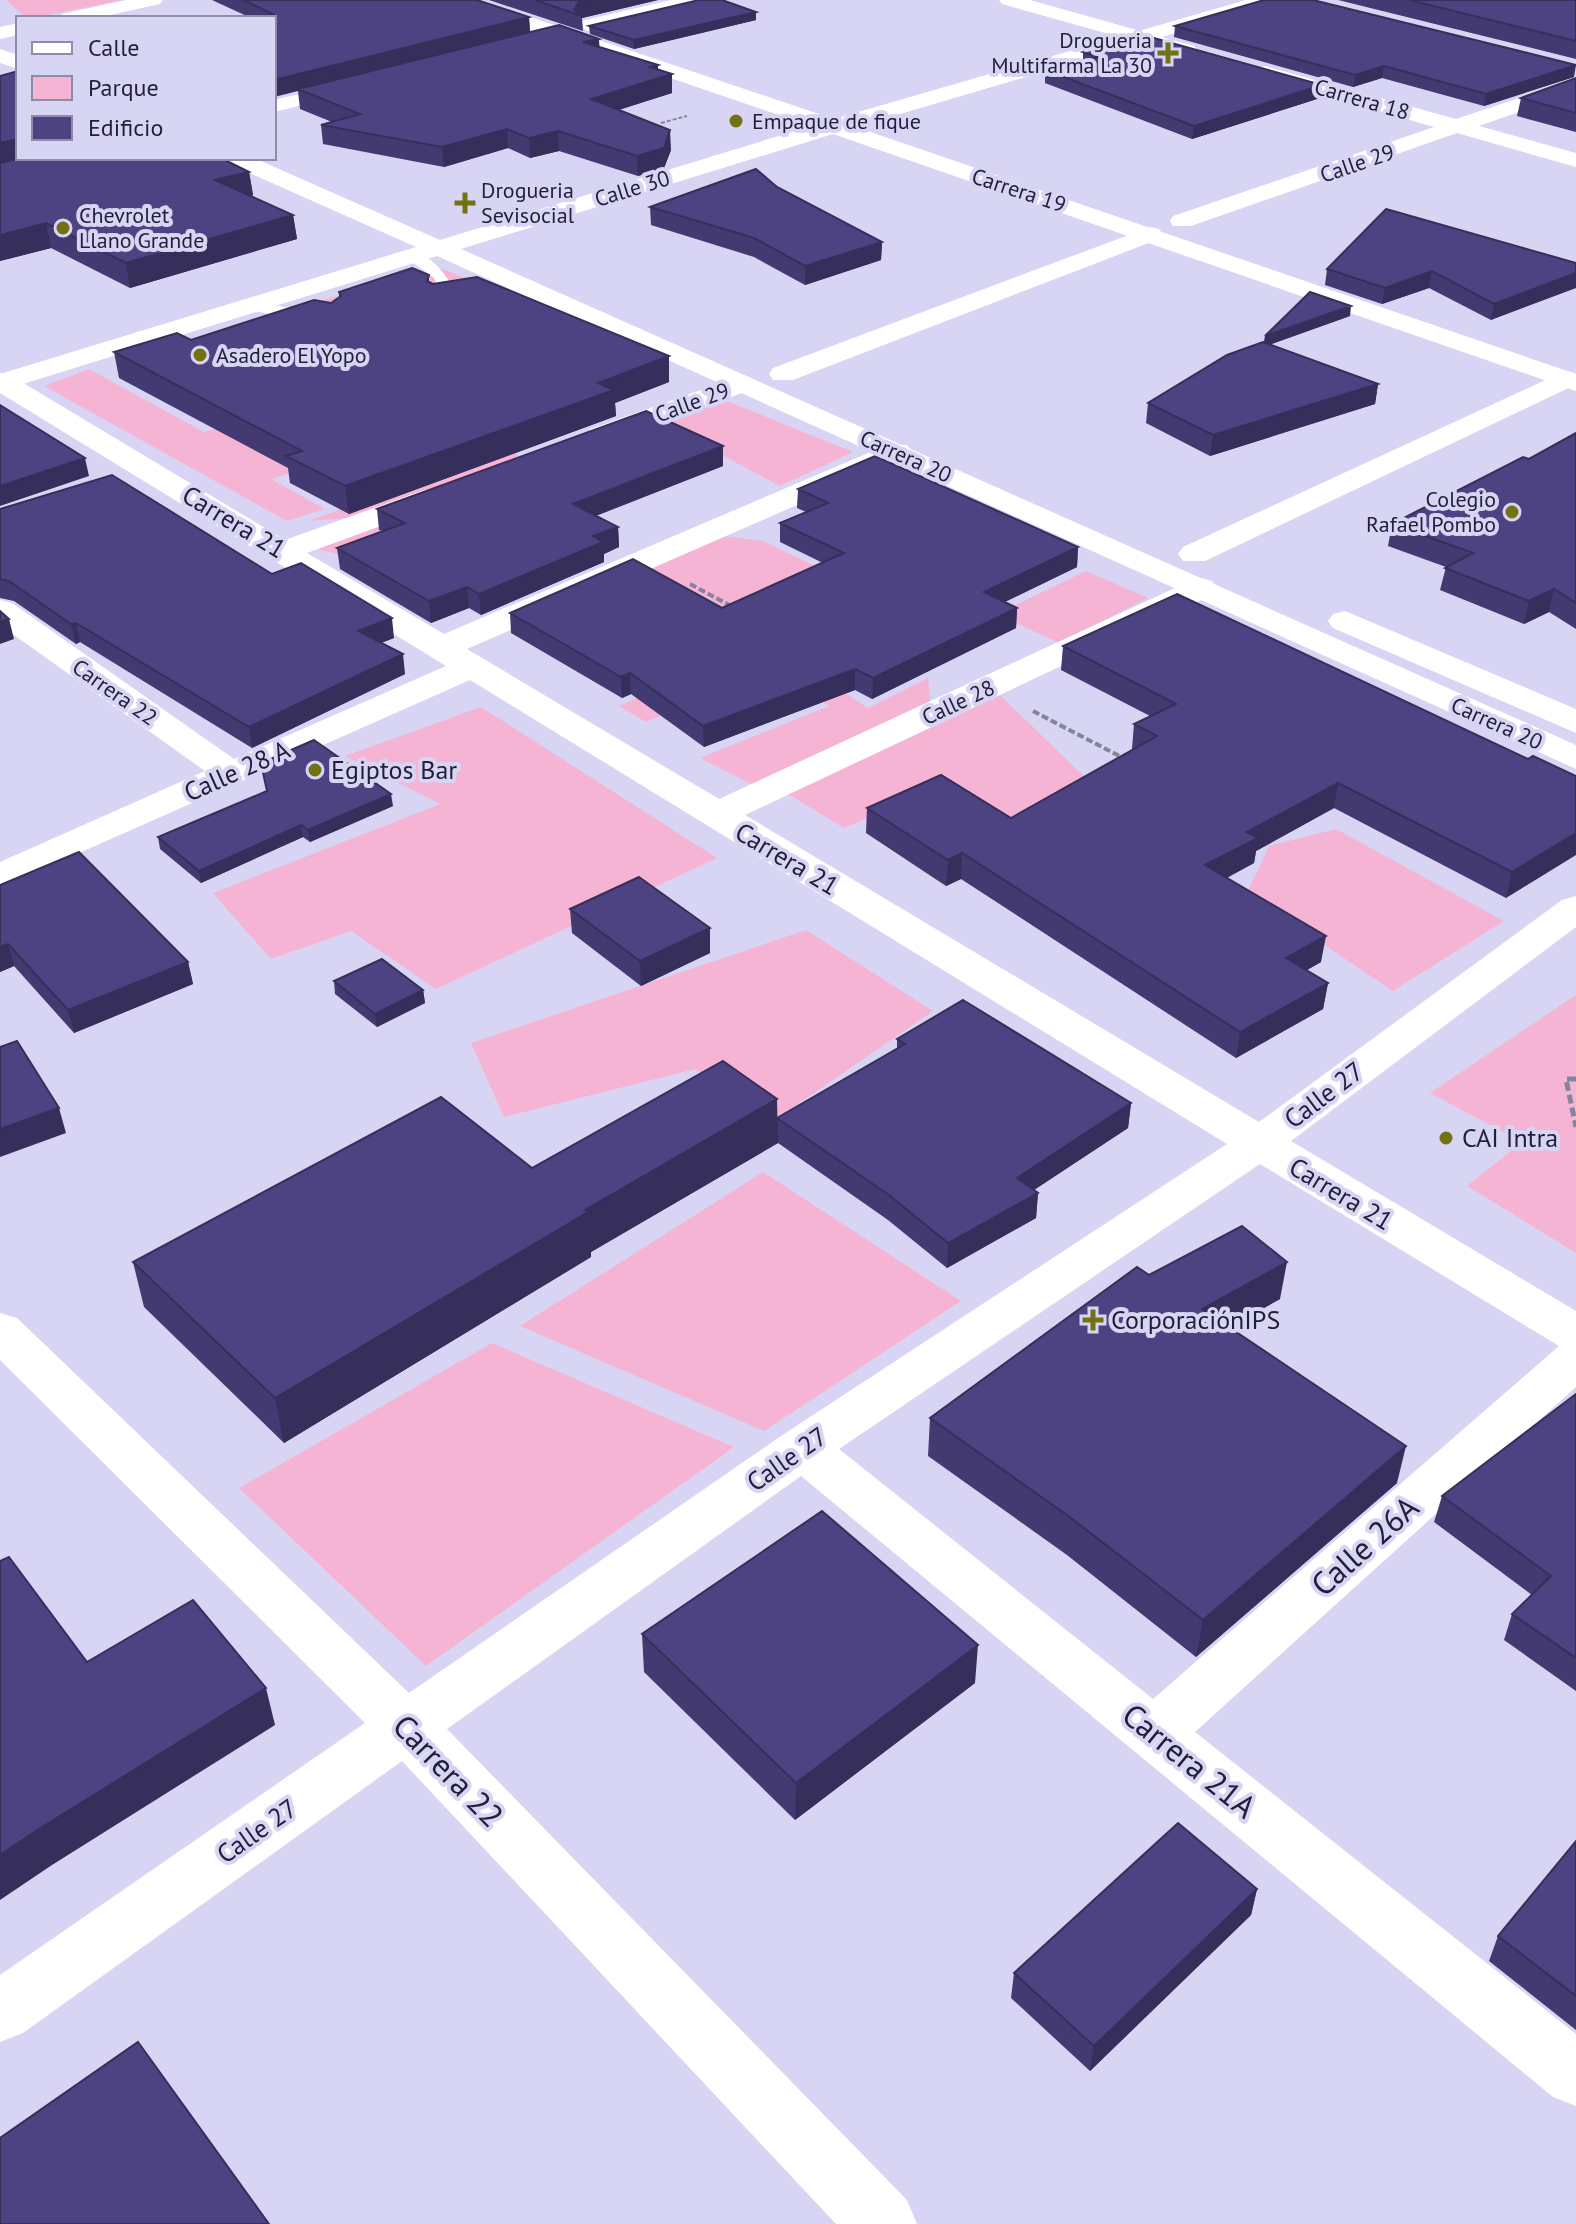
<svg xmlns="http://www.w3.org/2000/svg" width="1576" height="2224" font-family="'PT Sans',sans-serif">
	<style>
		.green { fill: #f6b4d4 }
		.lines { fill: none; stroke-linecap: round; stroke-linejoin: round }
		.path-far2 { stroke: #8683a0; stroke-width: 2; stroke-dasharray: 4 2; stroke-linecap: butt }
		.path-far1 { stroke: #8683a0; stroke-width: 4; stroke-dasharray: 7 3; stroke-linecap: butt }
		.path { stroke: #8683a0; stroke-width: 5; stroke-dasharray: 9 4; stroke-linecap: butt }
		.lane { fill: #fff; fill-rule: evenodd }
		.street { fill: #fff; fill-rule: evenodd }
		.secondary { fill: #fff; fill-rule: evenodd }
		.wall { fill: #423a70 }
		.shaded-wall { fill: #362f5b }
		.building { fill: #4d4382; stroke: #362f5b; stroke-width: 2 }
		.poi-dot { fill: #737114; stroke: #d7d5f3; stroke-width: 3 }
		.labels { text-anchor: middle; stroke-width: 8; stroke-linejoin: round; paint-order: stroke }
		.far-poi-label { font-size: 22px; fill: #211e39; stroke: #d7d5f3; text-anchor: start }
		.far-street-label { font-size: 22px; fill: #211e39; stroke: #d7d5f3 }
		.street-label { font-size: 26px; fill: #211e39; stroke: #d7d5f3 }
		.poi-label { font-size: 26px; fill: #211e39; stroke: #d7d5f3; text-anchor: start }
		.near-street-label { font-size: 32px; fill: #211e39; stroke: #d7d5f3 }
	</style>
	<rect width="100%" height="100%" fill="#d7d5f3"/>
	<!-- green -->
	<path class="green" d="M6,0H122L33,18H26Z
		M434,266L468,279L265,337L362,451L271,479L325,509L287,521L44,386L89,369L204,432L291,403L159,351Z
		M727,401L853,452L780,486L684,435L349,557L313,548Z
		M511,449L521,459L359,517L308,521Z
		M723,536L763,541L830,573L824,679L868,708L928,678L931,708L763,790L700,758L829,706L774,667L646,722L619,706L691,674L640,570Z
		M1086,571L1148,598L1059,643L997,614Z
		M1000,695L1100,792L1016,823L938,788L844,828L778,788Z
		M481,707L717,858L436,989L351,931L271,959L213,893L440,804L345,756Z
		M1336,829L1504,921L1393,991L1247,893L1269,846Z
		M806,930L933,1011L778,1118L695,1069L504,1117L471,1043Z
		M1576,995V1253L1467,1186L1522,1142L1430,1093Z
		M763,1172L961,1301L764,1431L520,1326Z
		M492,1343L734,1447L426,1666L239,1488Z"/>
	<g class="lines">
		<!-- path-far2 -->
		<path class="path-far2" d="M661,123L687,116"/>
		<!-- path-far1 -->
		<path class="path-far1" d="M690,584L735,608
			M1033,711L1127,760"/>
		<!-- path -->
		<path class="path" d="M1576,1079H1566L1576,1127"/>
		<!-- lane -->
		<path class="lane" d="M408,253C430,250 448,277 457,295L445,306H435L432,303L441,294L434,278L408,259Z
			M249,301L313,312L321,317L313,322L244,309L241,306Z"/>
		<!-- street -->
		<path class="street" d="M126,0H163L160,4L96,18H59L62,14Z
			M671,0H706L703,4L588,31L578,25L581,21Z
			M999,0H1030L1194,46L1197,50L1194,54H1180L1002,4Z
			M18,23V35L0,39V27Z
			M1265,66L1456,119L1576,79V92L1479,126L1576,153V167L1457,133L1191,226H1173L1170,221L1173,216L1434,127L1258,76L1255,72L1258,68Z
			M357,80L364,82L368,86L364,90L274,112V100Z
			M1150,227L1159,229L1162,234L1159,239L793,380H773L769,374L773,368Z
			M1565,371L1575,373V385L1205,561H1183L1178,554L1183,547Z
			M0,373L10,375L285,540L424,490H446L450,496L446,502L307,553L444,634L887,445H907L912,451L907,457L467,649L719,799L1190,581L1201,578L1212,581L1217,588L1212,595L745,815L1259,1122L1562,900L1576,896V927L1291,1141L1576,1311V1387L1195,1732L1576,2034V2106L1553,2097L801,1476L447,1729L907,2200L917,2224H836L402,1761L23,2033L0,2042V1975L365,1723L0,1360V1313L17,1318L409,1693L784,1434L1227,1144L470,680L0,888V862L205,771L0,625V600L12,603L234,759L446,666L0,393ZM1260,1164L1559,1346L1153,1699L839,1449Z
			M740,376L750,378L754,384L750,390L611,441H591L587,435L591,429Z"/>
		<!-- secondary -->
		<path class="secondary" d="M451,0H480L834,119L1246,0H1277L1274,4L856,127L1576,374V391L833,134L461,249L1576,745V769L437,256L0,391V374L416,247L227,163L224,158H254L440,240L811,126L454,4Z
			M0,49L18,55V69L0,63Z
			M1345,611L1576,709V733L1333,628L1328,621L1333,614Z"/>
	</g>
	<!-- wall -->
	<path class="wall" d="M212,0H477L529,17L530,32L599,39V47L658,65V70L672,93L619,110L671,150L664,168L638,176L559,151L530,158L508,148L444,167L323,144L321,125L332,122L300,109L298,91L274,18H251Z
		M489,0H658L582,18L583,31Z
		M1338,0H1576V59Z
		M756,12V20L634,49L590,34L589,26Z
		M1175,26L1574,77L1484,106L1382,78L1353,87L1174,37Z
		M1083,52L1322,85L1320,98L1192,139L1045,83V70L1083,61Z
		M0,76L18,158L249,172L253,195L251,196L293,215L297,239L130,288L51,248L0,261Z
		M1576,78V132L1517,116L1521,98Z
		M777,187L882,242L881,260L805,285L754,257L651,225L650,207Z
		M1576,263L1491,320L1429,288L1382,304L1325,285L1327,269Z
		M429,275V282L433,284L669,356V382L615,403L616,416L349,514L290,483L288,468L119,378L114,352L191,340L331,303L339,297V292Z
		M1350,316L1270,344L1378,384L1375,404L1210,456L1146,423L1148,403L1264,342L1265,336Z
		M1576,433V629L1549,612L1524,624L1440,590L1446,567L1388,546L1392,524L1529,459Z
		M723,466L596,516L618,527L619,547L604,554V562L481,615L469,608L431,623L340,569L337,548L383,531L379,530L377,509Z
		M798,489L1078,547L1077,567L1005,602L1017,608L1016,628L872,699L855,690L704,747L631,694L622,698L511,633L510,613L722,608L823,563L780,542V523L806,512L797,508Z
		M0,509L272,574L394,638L381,643L405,674L252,748L80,642L76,644L14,601L0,598Z
		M1063,646L1528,759L1576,776L1506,898L1334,808L1256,851L1254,863L1227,878L1321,962L1307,970L1328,983L1323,1009L1236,1058L961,879L946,886L866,833L867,808L1011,818L1134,750L1132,749L1134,724L1150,716L1061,670Z
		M261,763L393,806L310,842L303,837L201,883L160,849L158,837L267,791Z
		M0,885L188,962L193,984L74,1033L14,966L0,972Z
		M570,909L710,953L641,986L572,933Z
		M334,981L423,990L425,1003L377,1027L335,994Z
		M897,1039L1131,1103L1128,1128L1034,1190L1038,1193L1036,1218L947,1268L888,1220L778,1143L591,1252V1257L284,1443L144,1307L133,1262L532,1168L777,1118L897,1049Z
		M1149,1275L1280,1299L1230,1327L1397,1483L1196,1657L1067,1555L928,1456L930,1418Z
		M1576,1394V1691L1504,1640L1512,1614L1532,1595L1434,1522L1442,1496Z
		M642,1634L975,1683L795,1820L644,1672Z
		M1576,1841V2030L1489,1961L1498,1936Z
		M1257,1889L1251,1915L1090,2071L1011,1998L1014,1973Z"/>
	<!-- shaded-wall -->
	<path class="shaded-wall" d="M590,0H658L582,18V16L574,10L579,2Z
		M756,12V20L634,49V40Z
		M529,17L530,33L298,89V91L274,97V80Z
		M599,39L600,57L583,42Z
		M658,65V78L672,74V93L592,118L591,99L650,67Z
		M1576,65L1574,77L1484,106L1486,94Z
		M1384,66L1382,78L1353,87L1355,75Z
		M1322,85L1320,98L1192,139L1194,126Z
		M507,129L508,148L444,167L442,147Z
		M670,130L671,150L664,168L638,176L637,156Z
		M558,131L559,151L530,158L529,138Z
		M18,139V158H40L0,168V143Z
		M249,172L253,195L219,204L215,180Z
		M293,215L297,239L130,288L126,263Z
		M46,223L51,248L0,261V235Z
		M882,242L881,260L805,285V266Z
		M1432,271L1429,288L1382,304L1385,288Z
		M1576,273V288L1491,320L1494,304Z
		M1351,306L1350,316L1264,347L1265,336Z
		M669,356V382L615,403L616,416L349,514L345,486L598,383Z
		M1378,384L1375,404L1210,456L1213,435Z
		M723,446V466L574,524L573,504Z
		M85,458L89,476L0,506V486Z
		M618,527L619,547L604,554V562L481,615L479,594L593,536Z
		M1078,547L1077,567L983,612L984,592Z
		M467,587L469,608L431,623L429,601Z
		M1554,589L1549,612L1524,624L1529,601Z
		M1017,608L1016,628L872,699L873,678Z
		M392,618L394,638L360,651L358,631Z
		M9,619L14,639L0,644V622Z
		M76,623L80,642L76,644L71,624Z
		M403,654L405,674L252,748L249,727Z
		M855,669V690L704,747L703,726Z
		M630,673L631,694L622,698L621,677Z
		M1338,783L1334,808L1256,851L1254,863L1202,890L1205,865L1247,832Z
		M391,794L393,806L310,842L308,830Z
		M301,825L303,837L201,883L199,871Z
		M1576,833V855L1506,898L1512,872Z
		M962,853L961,879L946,886L948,860Z
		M710,928V953L641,986L640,961Z
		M1326,936L1321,962L1282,984L1286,958Z
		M8,944L14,966L0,972V947Z
		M188,962L193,984L74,1033L68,1010Z
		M1328,983L1323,1009L1236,1058L1240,1032Z
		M423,990L425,1003L377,1027L375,1014Z
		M777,1099L778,1143L591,1252V1257L284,1443L275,1398L585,1210Z
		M1131,1103L1128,1128L1014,1203L1017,1178Z
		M59,1108L66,1133L0,1157V1129Z
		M1038,1193L1036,1218L947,1268L948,1243Z
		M1287,1262L1280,1299L1196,1346L1202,1309Z
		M1406,1446L1397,1483L1196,1657L1203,1620Z
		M978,1645L975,1683L795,1820L796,1783Z
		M266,1688L275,1725L52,1865L0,1900V1855L39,1829Z
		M1257,1889L1251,1915L1090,2071L1094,2046Z"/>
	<!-- building -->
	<path class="building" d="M243,0H477L529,17L274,80V18H253L273,14Z
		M535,0H590L579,2L574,10L582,16Z
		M699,0H722L756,12L634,40L589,26Z
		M1264,0H1313L1576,65L1486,94L1384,66L1355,75L1175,26Z
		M1409,0H1576V41Z
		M559,25L599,39L583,42L658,65L650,67L672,74L591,99L670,130L664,148L637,156L558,131L529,138L507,129L442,147L321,125L360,114L298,89Z
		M1143,35L1322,85L1194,126L1045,70L1100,57L1083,52Z
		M18,71V139L0,143V76Z
		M1576,78V113L1521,98Z
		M21,158H221L249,172L215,180L293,215L126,263L46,223L0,235V163Z
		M756,169L777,187L882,242L805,266L754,238L650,207Z
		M1386,209L1576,263V273L1494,304L1432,271L1385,288L1327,269Z
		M412,268L429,275L427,281L433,284L477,277L669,356L598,383L614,390L345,486L286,456L302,451L114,352L177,333L191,340L314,300L331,303L341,296L339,292Z
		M1310,292L1351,306L1265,336Z
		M1263,342L1378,384L1213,435L1148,403L1227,355Z
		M0,405L85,458L0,486Z
		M646,411L723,446L573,504L618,527L593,536L603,542L479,594L467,587L429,601L337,548L405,523L377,509Z
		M1576,433V603L1554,589L1529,601L1445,568L1473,553L1392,524L1523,457L1529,459Z
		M875,456L1078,547L984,592L1017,608L873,678L855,669L703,726L630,673L621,677L510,613L633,559L722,608L844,553L780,523L828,503L798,489Z
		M112,475L272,574L301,563L392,618L358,631L403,654L249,727L76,623L71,624L9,581L0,579V509Z
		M1177,594L1528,759L1533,756L1576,776V833L1512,872L1338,783L1247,832L1258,838L1205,865L1326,936L1286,958L1328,983L1240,1032L962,853L948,860L867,808L941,775L1011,818L1157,736L1134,724L1176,704L1063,646Z
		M0,611L9,619L0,622Z
		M314,740L391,794L308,830L301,825L199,871L158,837L267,791L261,763Z
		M79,852L188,962L68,1010L8,944L0,947V885Z
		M639,877L710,928L640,961L570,909Z
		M382,959L423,990L375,1014L334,981Z
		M963,1000L1131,1103L1017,1178L1038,1193L948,1243L889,1195L777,1118L905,1044L897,1039Z
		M17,1041L59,1108L0,1129V1047Z
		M723,1061L777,1099L585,1210L588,1212L275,1398L133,1262L441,1097L532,1168Z
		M1242,1226L1287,1262L1202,1309L1406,1446L1203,1620L1071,1518L930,1418L1137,1267L1149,1275Z
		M1576,1394V1658L1512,1614L1551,1576L1442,1496Z
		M822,1511L978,1645L796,1783L642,1634Z
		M9,1557L87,1662L193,1600L266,1688L39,1829L0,1855V1561Z
		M1178,1823L1257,1889L1094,2046L1014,1973Z
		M1576,1841V1996L1498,1936Z
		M138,2042L269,2224H0V2138Z"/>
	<!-- markers -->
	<g class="poi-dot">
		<path d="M1164 41h8v8h8v8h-8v8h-8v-8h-8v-8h8z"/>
		<circle cx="736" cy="121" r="8"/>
		<path d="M461 191h8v8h8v8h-8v8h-8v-8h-8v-8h8z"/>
		<circle cx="63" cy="228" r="8"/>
		<circle cx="200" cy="355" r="8"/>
		<circle cx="1512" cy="512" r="8"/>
		<circle cx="315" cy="770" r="8"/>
		<circle cx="1446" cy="1138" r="8"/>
		<path d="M1089 1308h8v8h8v8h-8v8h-8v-8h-8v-8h8z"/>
	</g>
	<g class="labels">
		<!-- far-poi labels -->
		<g class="far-poi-label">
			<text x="1152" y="48" text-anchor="end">Drogueria<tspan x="1152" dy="25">Multifarma La 30</tspan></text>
			<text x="752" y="129">Empaque de fique</text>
			<text x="481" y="198">Drogueria<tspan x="481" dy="25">Sevisocial</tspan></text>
			<text x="79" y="223">Chevrolet<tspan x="79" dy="25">Llano Grande</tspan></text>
			<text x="216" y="363">Asadero El Yopo</text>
			<text x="1496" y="507" text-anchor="end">Colegio<tspan x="1496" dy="25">Rafael Pombo</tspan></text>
		</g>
		<!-- far-street labels -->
		<g class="far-street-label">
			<text transform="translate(1362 99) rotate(16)" y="8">Carrera 18</text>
			<text transform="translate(1357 163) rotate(-19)" y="8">Calle 29</text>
			<text transform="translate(632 188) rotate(-17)" y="8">Calle 30</text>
			<text transform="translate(1019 190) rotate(18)" y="8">Carrera 19</text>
			<text transform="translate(692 402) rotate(-20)" y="8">Calle 29</text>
			<text transform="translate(906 456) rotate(24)" y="8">Carrera 20</text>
			<text transform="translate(115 692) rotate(35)" y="8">Carrera 22</text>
			<text transform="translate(958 702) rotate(-25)" y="8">Calle 28</text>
			<text transform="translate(1497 723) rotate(24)" y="8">Carrera 20</text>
		</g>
		<!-- street labels -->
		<g class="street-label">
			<text transform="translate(234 522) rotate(31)" y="9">Carrera 21</text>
			<text transform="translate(237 771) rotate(-24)" y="9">Calle 28 A</text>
			<text transform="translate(787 859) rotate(31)" y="9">Carrera 21</text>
			<text transform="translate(1324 1095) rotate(-37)" y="9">Calle 27</text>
			<text transform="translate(1341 1194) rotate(31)" y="9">Carrera 21</text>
			<text transform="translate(787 1459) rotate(-35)" y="9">Calle 27</text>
			<text transform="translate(257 1831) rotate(-35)" y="9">Calle 27</text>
		</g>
		<!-- poi labels -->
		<g class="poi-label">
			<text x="331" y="779">Egiptos Bar</text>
			<text x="1462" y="1147">CAI Intra</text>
			<text x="1111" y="1329">CorporaciónIPS</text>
		</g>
		<!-- near-street labels -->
		<g class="near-street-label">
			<text transform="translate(1365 1546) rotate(-42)" y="11">Calle 26A</text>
			<text transform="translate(1189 1761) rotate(39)" y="11">Carrera 21A</text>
			<text transform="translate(448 1771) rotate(46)" y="11">Carrera 22</text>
		</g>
	</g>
	<!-- legend -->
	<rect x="16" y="16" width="260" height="144" fill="#d7d5f3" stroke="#8e8ca9" stroke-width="2"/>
	<rect x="32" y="42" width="40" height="12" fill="#ffffff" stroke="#8e8ca9" stroke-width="2"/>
	<text x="88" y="56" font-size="24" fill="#211e39">Calle</text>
	<rect x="32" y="76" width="40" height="24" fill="#f6b4d4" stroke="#8e8ca9" stroke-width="2"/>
	<text x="88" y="96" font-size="24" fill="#211e39">Parque</text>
	<rect x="32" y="116" width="40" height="24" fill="#4d4382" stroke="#8e8ca9" stroke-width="2"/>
	<text x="88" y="136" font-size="24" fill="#211e39">Edificio</text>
</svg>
